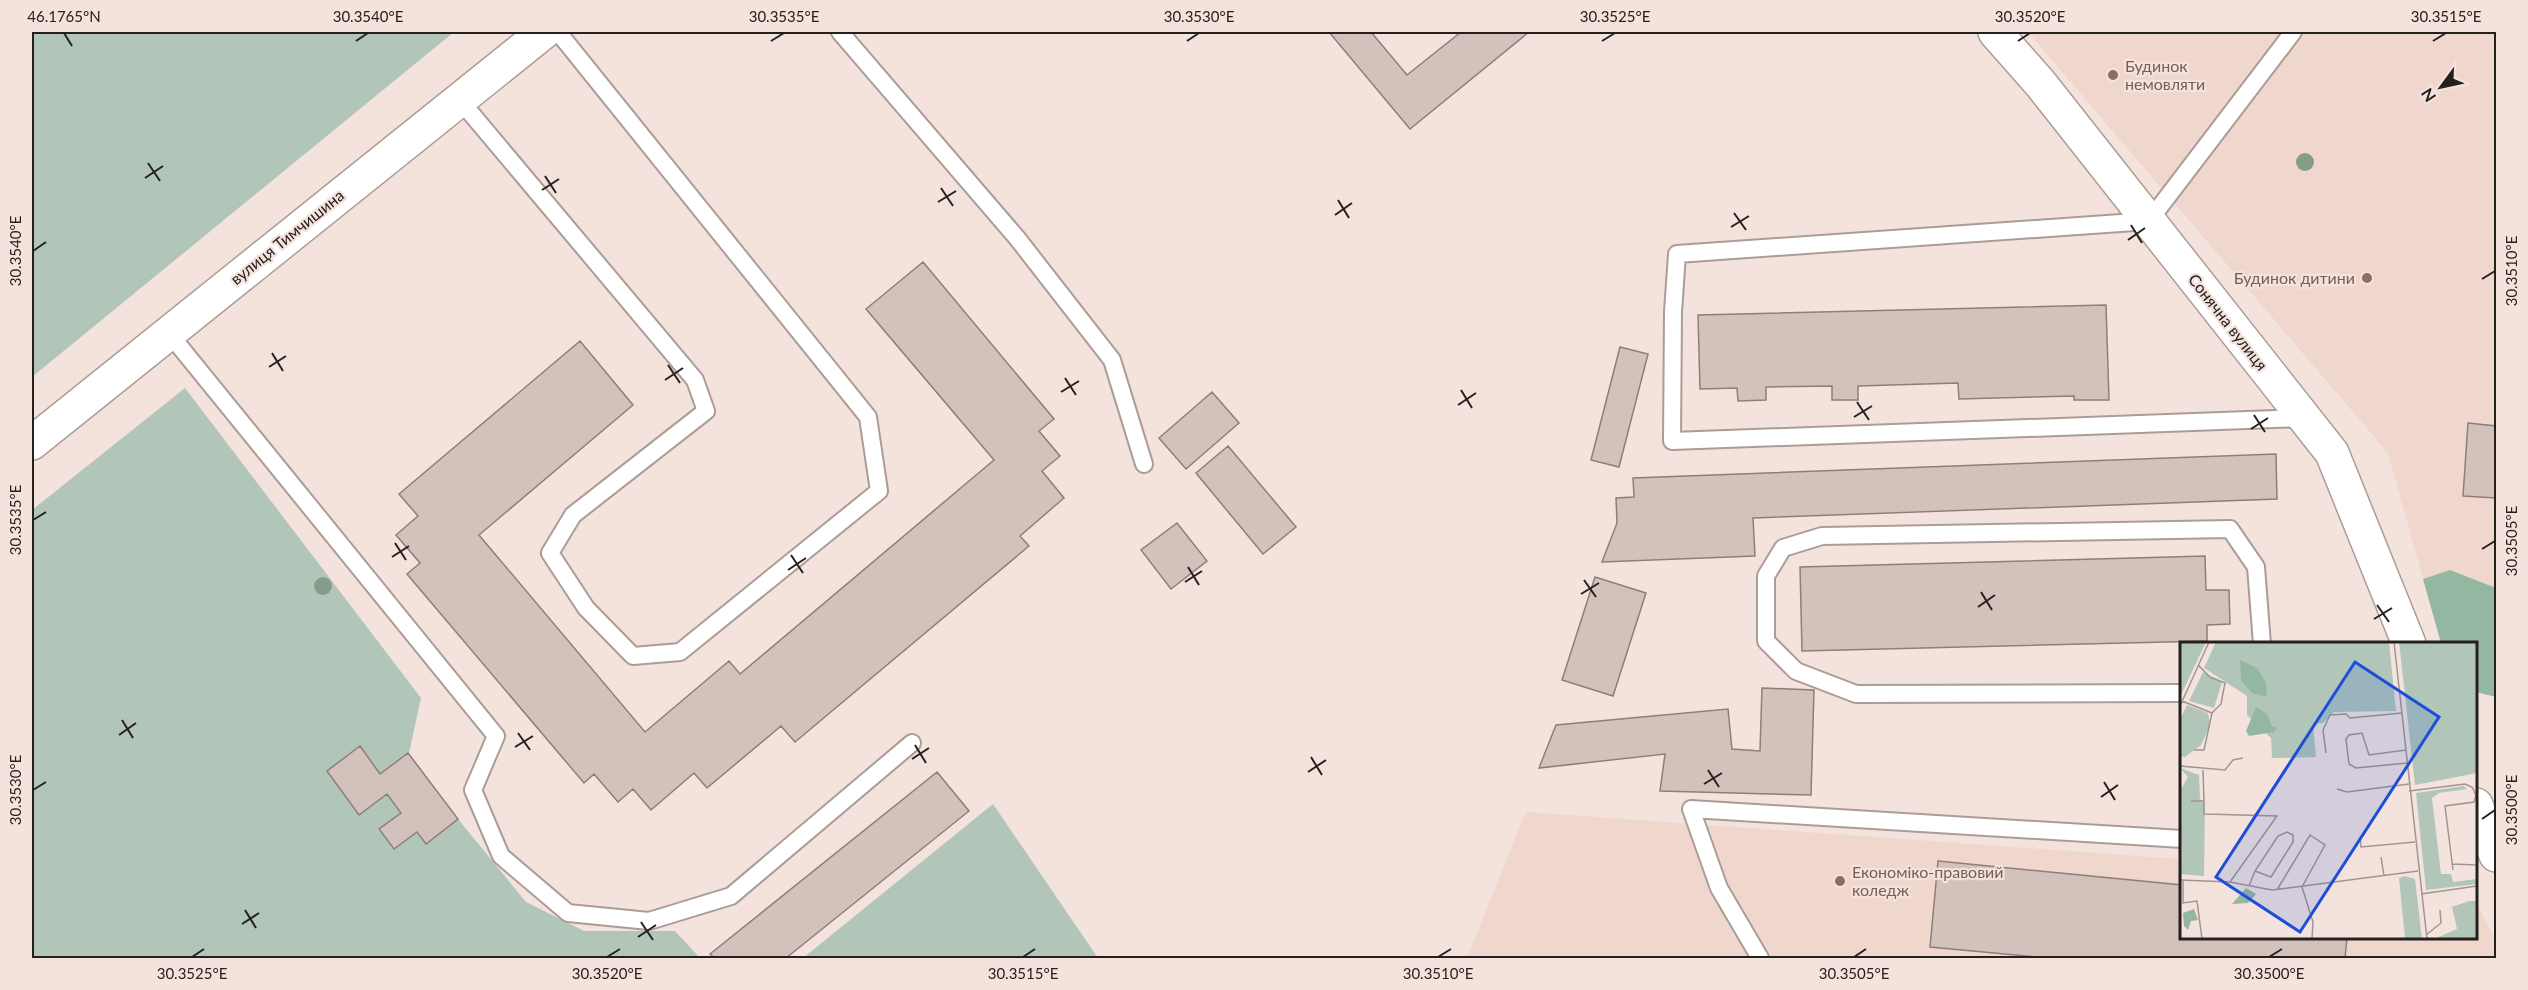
<svg xmlns="http://www.w3.org/2000/svg" width="2528" height="990" font-family="Lato,sans-serif">
	<style>
		.built { fill: #f0d7ce }
		.green { fill: #b1c6b9 }
		.forest { fill: #94b7a2 }
		.building { fill: #d3c2bc; stroke: #8e7e79; stroke-width: 1.5 }
		.lines { fill: none; stroke-linecap: round; stroke-linejoin: round }
		.lane-casing { stroke: #ac9c96; stroke-width: 20 }
		.street-casing { stroke: #ac9c96; stroke-width: 36 }
		.lane { stroke: #fff; stroke-width: 16 }
		.street { stroke: #fff; stroke-width: 33 }
		.tree { fill: #849d89 }
		.ticks { fill: none; stroke: #26201d; stroke-width: 2 }
		.education-dot { fill: #8d6e63; stroke: #f4e3dd; stroke-width: 2 }
		.labels { text-anchor: middle; stroke-width: 4.5; stroke-linejoin: round; paint-order: stroke }
		.education-label { font-size: 16px; fill: #785e54; stroke: #f4e3dd; text-anchor: start }
		.street-label { font-size: 16px; fill: #26201d; stroke: #f4e3dd }
		.inset-road { fill: none; stroke: #a29590; stroke-width: 1.5 }
		.view { fill: #1d4ed8; fill-opacity: 0.15; stroke: #1d4ed8; stroke-width: 3 }
		.inset-edge { fill: none; stroke: #26201d; stroke-width: 3 }
		.neatline { fill: none; stroke: #26201d; stroke-width: 2 }
		.ticks-label { font-size: 15px; text-anchor: middle; fill: #26201d }
	</style>
	<rect width="100%" height="100%" fill="#f4e3dd"/>
	<!-- built -->
	<path class="built" d="M2028,32H2496V697L2476,692V644L2441,643L2388,453Z
		M1526,812L2181,859L2182,938H2476V902L2496,941V958H1467Z"/>
	<!-- green -->
	<path class="green" d="M32,32H454L32,377Z
		M185,388L421,698L409,753L458,819L526,902L584,931H675L700,958H32V510Z
		M993,804L1098,958H803Z"/>
	<!-- forest -->
	<path class="forest" d="M2450,570L2496,588V697L2476,692V644L2441,643L2423,579Z"/>
	<!-- building -->
	<path class="building" d="M1329,32H1371L1407,75L1461,32H1529L1410,129Z
		M923,262L1054,419L1039,431L1060,456L1042,471L1064,498L1020,536L1029,546L795,742L781,726L707,788L694,773L651,810L633,789L618,802L594,774L584,783L407,574L420,563L396,535L418,516L399,494L580,341L633,405L479,535L645,732L729,661L740,674L994,460L866,309Z
		M2106,305L2109,400H2074V396L1959,399L1958,383L1858,386V400H1832V386L1766,387V400L1738,401L1737,388L1700,389L1698,315Z
		M1620,347L1648,354L1619,467L1591,460Z
		M1212,392L1239,423L1186,469L1159,438Z
		M2468,423L2496,426V498L2463,496Z
		M1228,446L1296,527L1263,554L1196,473Z
		M2276,454L2277,499L1753,518L1755,556L1602,562L1617,523L1616,498L1634,497L1633,478Z
		M1177,523L1207,561L1171,589L1141,550Z
		M2205,556L2206,590H2229L2230,624L2207,625V641L1802,651L1800,567Z
		M1595,577L1646,593L1613,696L1562,680Z
		M1762,688L1814,690L1811,795L1660,791L1665,754L1539,768L1556,725L1728,709L1732,749L1760,751Z
		M360,746L380,774L408,753L458,819L426,844L417,832L394,849L379,829L401,813L387,794L359,815L327,771Z
		M937,772L969,811L786,958H714L710,954Z
		M1938,861L2182,885V938H2347L2345,958H2046L1930,947Z"/>
	<g class="lines">
		<!-- lane casing -->
		<g class="lane-casing">
			<path id="lane" d="M840,32L1017,238L1112,360L1144,464
				M2293,32L2149,221L1677,254L1673,312L1672,441L2304,418
				M459,99L695,380L706,411L573,515L550,553L586,608L633,656L680,652L879,491L868,417L558,32
				M168,332L496,736L473,790L501,856L568,913L649,921L731,896L912,743
				M2182,693L1856,694L1796,671L1766,641V576L1783,548L1822,536L2230,529L2256,567L2262,644
				M1760,958L1719,888L1691,809L2182,839"/>
		</g>
		<!-- street casing -->
		<g class="street-casing">
			<path id="street" d="M1995,32L2040,83L2332,453L2409,644
				M32,443L544,32
				M2476,805L2496,855"/>
		</g>
		<!-- lane -->
		<use href="#lane" class="lane"/>
		<!-- street -->
		<use href="#street" class="street"/>
	</g>
	<!-- trees -->
	<g class="tree">
		<circle cx="2305" cy="162" r="9"/>
		<circle cx="323" cy="586" r="9"/>
	</g>
	<!-- ticks -->
	<path class="ticks" d="M64,33L72,46M356,41L368,33M771,41L784,33M1187,41L1199,33M1602,41L1615,33M2018,41L2030,33M2433,41L2446,33M148,163L160,181M545,176L556,193M145,178L163,166M941,188L953,206M542,190L559,179M1338,200L1349,218M938,202L956,191M1734,213L1746,230M1335,215L1352,203M2131,225L2142,243M1731,227L1749,216M2128,240L2145,228M33,251L46,242M2482,279L2495,271M272,353L283,371M668,365L680,383M269,367L286,356M1065,378L1076,395M665,380L683,368M1461,390L1472,408M1061,392L1079,381M1857,402L1869,420M1458,405L1476,393M2254,415L2265,432M1854,417L1872,406M2251,429L2268,418M33,520L46,512M395,543L406,560M2482,549L2495,541M791,555L803,573M392,557L409,546M1188,567L1199,585M788,570L806,558M1584,580L1596,597M1185,582L1202,571M1981,592L1992,610M1581,594L1599,583M2377,605L2389,622M1978,607L1995,595M2374,619L2392,608M122,720L133,738M518,733L530,750M119,735L136,723M915,745L926,763M515,747L533,736M1311,757L1322,775M912,759L929,748M1708,770L1719,787M1308,772L1326,760M2104,782L2115,800M1704,784L1722,773M33,790L46,782M2101,797L2118,785M2482,819L2495,810M245,910L256,928M641,922L653,940M242,924L259,913M638,937L656,925M192,957L204,949M607,957L620,949M1023,957L1035,949M1438,957L1451,949M1854,957L1866,949M2269,957L2282,949"/>
	<!-- markers -->
	<g class="education-dot">
		<circle cx="2113" cy="75" r="6"/>
		<circle cx="2367" cy="278" r="6"/>
		<circle cx="1840" cy="881" r="6"/>
	</g>
	<g class="labels">
		<!-- education labels -->
		<g class="education-label">
			<text x="2125" y="72">Будинок<tspan x="2125" dy="18">немовляти</tspan></text>
			<text x="2355" y="284" text-anchor="end">Будинок дитини</text>
			<text x="1852" y="878">Економіко-правовий<tspan x="1852" dy="18">коледж</tspan></text>
		</g>
		<!-- street labels -->
		<g class="street-label">
			<text transform="translate(287 237) rotate(-39)" y="6">вулиця Тимчишина</text>
			<text transform="translate(2228 322) rotate(52)" y="6">Сонячна вулиця</text>
		</g>
	</g>
	<!-- overview -->
	<g transform="translate(2180 642)">
		<rect width="297" height="297" fill="#f4e3dd"/>
		<path d="M0,0H26L0,55ZM36,0H209L216,69L154,70L143,81L133,82L136,115L92,116L91,96L67,73V54L24,26ZM219,0H297V131L235,143ZM23,30L42,40L34,66L9,59ZM7,63L28,71L30,83L21,103L5,115L0,114V78ZM0,126L19,133L20,157L25,161L24,234L0,232V149L8,135ZM284,144L287,147L259,151L252,156L261,232H271L273,240L297,237V242L246,248L236,151ZM225,234L235,237L242,297H225L219,236ZM289,259H297V297H254L277,287L272,265Z" fill="#b1c6b9"/>
		<path d="M60,18L77,26L86,41L87,55L72,51L61,38ZM76,65L87,72L92,84L97,86L94,90L69,94L66,89ZM66,246L76,252L68,261L52,262ZM14,267L18,278L11,279L8,288L4,284L3,271Z" fill="#94b7a2"/>
		<path class="inset-road" d="M214,0L247,297M18,23L30,35L45,41L41,62L32,71M2,59L32,71L24,108H14M0,64L29,0M226,108L189,113L182,91L169,93L166,97L169,122L176,126L227,121M146,111L143,88L150,73L166,72L170,76L222,71M0,124L45,128L53,118L63,116M157,147L167,150L229,142M229,149L285,142L292,145L296,153L294,160L265,164L273,228M11,159H24L23,128M24,159V172L97,174L50,240M180,195L181,205L235,200M201,215L204,234M272,222L297,223M0,238L50,240L92,248L238,229M3,238V261L17,259L22,297M69,244L75,229L98,194L107,190L113,193V200L91,235L75,229M97,248L130,193L145,203L122,245L133,280L132,297M241,252L297,244M246,293L261,281L260,268"/>
		<path class="view" d="M175,20L259,75L120,290L36,235Z"/>
		<rect width="297" height="297" class="inset-edge"/>
	</g>
	<!-- border -->
	<rect width="2528" height="990" fill="none" stroke="#f4e3dd" stroke-width="66"/>
	<!-- north arrow -->
	<g transform="translate(2441 87) rotate(237)" stroke="#f4e3dd" stroke-width="4.5" paint-order="stroke">
	<path d="M0-4.5L10 22L0 15L-10 22Z" fill="#26201d"/>
	<text y="-9" font-size="16" font-weight="bold" text-anchor="middle" fill="#26201d">N</text>
	</g>
	<rect x="33" y="33" width="2462" height="924" class="neatline"/>
	<g class="ticks-label">
		<text x="64" y="22">46.1765°N</text>
		<text x="368" y="22">30.3540°E</text>
		<text x="784" y="22">30.3535°E</text>
		<text x="1199" y="22">30.3530°E</text>
		<text x="1615" y="22">30.3525°E</text>
		<text x="2030" y="22">30.3520°E</text>
		<text x="2446" y="22">30.3515°E</text>
		<text transform="translate(16 251) rotate(-90)" y="5">30.3540°E</text>
		<text transform="translate(2512 271) rotate(-90)" y="5">30.3510°E</text>
		<text transform="translate(16 520) rotate(-90)" y="5">30.3535°E</text>
		<text transform="translate(2512 541) rotate(-90)" y="5">30.3505°E</text>
		<text transform="translate(16 790) rotate(-90)" y="5">30.3530°E</text>
		<text transform="translate(2512 810) rotate(-90)" y="5">30.3500°E</text>
		<text x="192" y="979">30.3525°E</text>
		<text x="607" y="979">30.3520°E</text>
		<text x="1023" y="979">30.3515°E</text>
		<text x="1438" y="979">30.3510°E</text>
		<text x="1854" y="979">30.3505°E</text>
		<text x="2269" y="979">30.3500°E</text>
	</g>
</svg>
